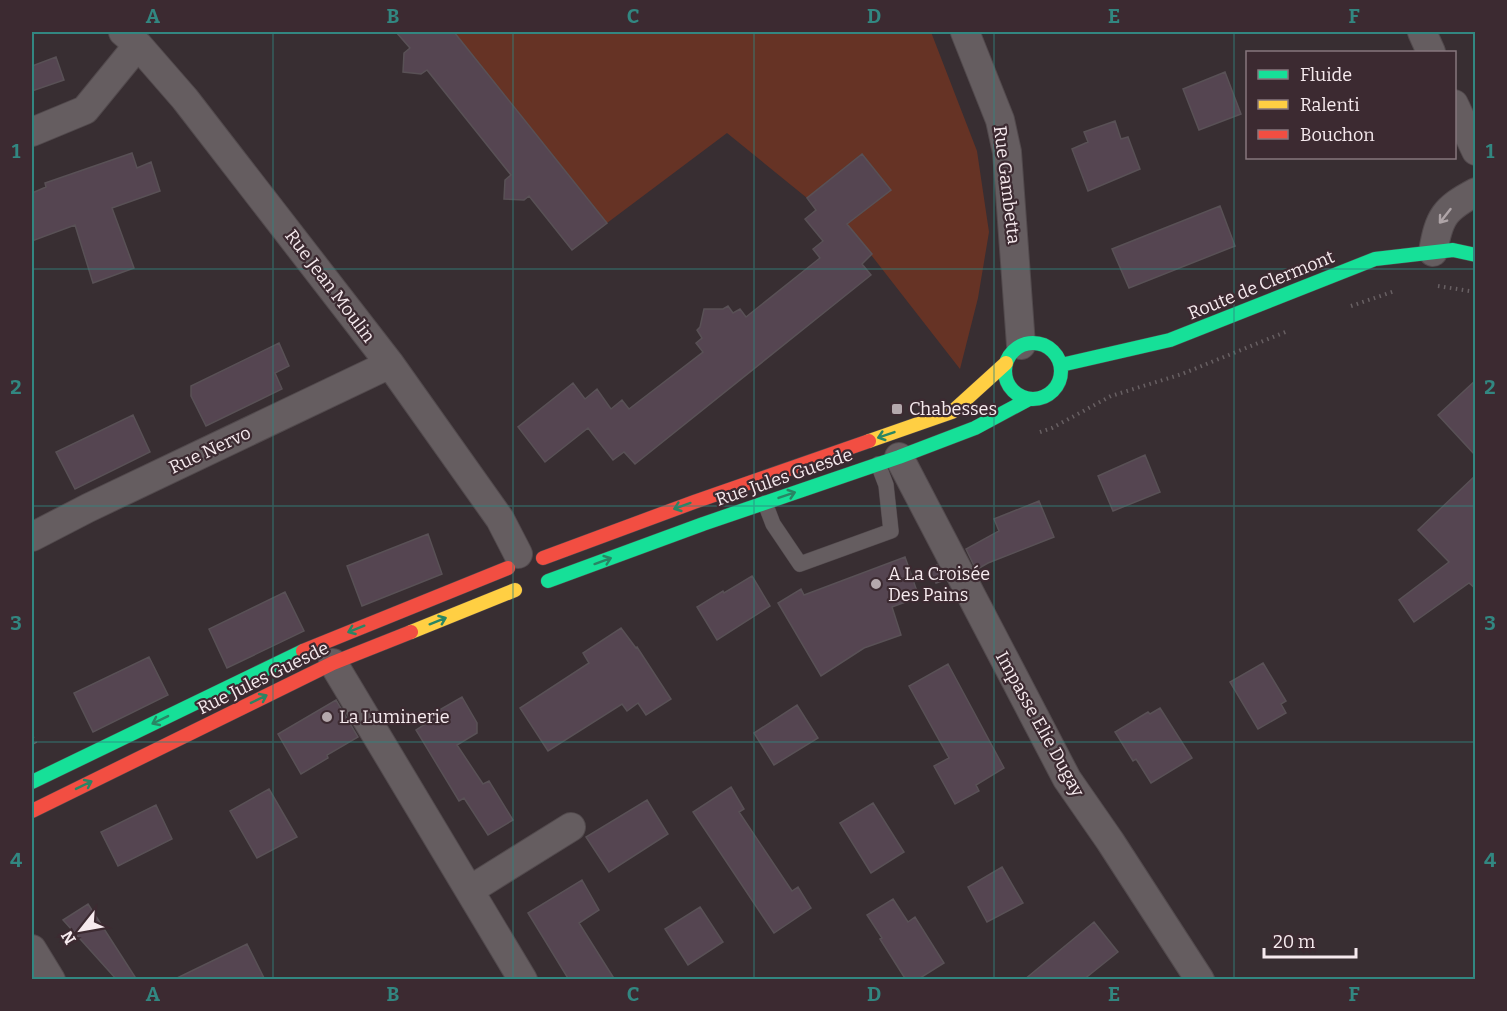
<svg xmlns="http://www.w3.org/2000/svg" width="1507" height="1011" font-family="Bitter,serif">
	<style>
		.green { fill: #663325 }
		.building { fill: #554551; stroke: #595156; stroke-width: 1.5 }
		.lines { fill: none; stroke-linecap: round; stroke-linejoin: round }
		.lane-casing { stroke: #524a4d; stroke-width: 16 }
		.street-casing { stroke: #524a4d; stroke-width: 30 }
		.fast-casing { stroke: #524a4d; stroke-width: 15 }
		.slow-casing { stroke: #524a4d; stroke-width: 15 }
		.jam-casing { stroke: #524a4d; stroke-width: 15 }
		.path { stroke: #686063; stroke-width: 4; stroke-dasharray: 1.5 4.5; stroke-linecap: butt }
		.lane { stroke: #655d60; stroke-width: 15 }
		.street { stroke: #655d60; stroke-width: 28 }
		.fast { stroke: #16e098; stroke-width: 14 }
		.slow { stroke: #ffcf43; stroke-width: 14 }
		.jam { stroke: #f24e42; stroke-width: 14 }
		.oneway { stroke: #aea4a7 }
		.oneway2 { stroke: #298564 }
		.grid { fill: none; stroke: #328781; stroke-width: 1.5; stroke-opacity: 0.55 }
		.poi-dot { fill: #b4a8ac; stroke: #3c2a31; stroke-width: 2 }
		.labels { text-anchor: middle; stroke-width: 4.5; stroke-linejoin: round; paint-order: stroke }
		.street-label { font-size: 18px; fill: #f6eaee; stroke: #3c2a31 }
		.poi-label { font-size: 18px; fill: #f6eaee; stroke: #3c2a31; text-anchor: start }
		.neatline { fill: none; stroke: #328781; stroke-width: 2 }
		.grid-label { font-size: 20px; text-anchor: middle; font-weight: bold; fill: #328781 }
	</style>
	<rect width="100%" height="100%" fill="#382e32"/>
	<!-- green -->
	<path class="green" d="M454,32H931L977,151L989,232L978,298L960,369L847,224L890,190L862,154L807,198L727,133L607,223Z"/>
	<!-- building -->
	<path class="building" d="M396,32H454L607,223L572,250L529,196L524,200L504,199L505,180L511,175L427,70L421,74L403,72L404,53L410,48Z
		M56,57L64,80L32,91V66Z
		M1225,72L1241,114L1199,130L1183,89Z
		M1115,121L1121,139L1128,137L1140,169L1088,191L1072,149L1088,142L1084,132Z
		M132,153L137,168L151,162L160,191L112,208L134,268L93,283L75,225L32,241V193L46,187L45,183Z
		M862,154L891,190L847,224L872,254L862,264L871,275L635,464L624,452L613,460L588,428L545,462L518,427L573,383L585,399L597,389L611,409L622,400L629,409L703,352L696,343L702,338L697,330L700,327L704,309H723L728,306L733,313L740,309L746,317L820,258L813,249L823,241L805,219L816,210L807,198Z
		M1220,206L1235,246L1129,288L1112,249Z
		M279,343L289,366L275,373L282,389L206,426L191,396V386Z
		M1476,380V456L1438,415Z
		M133,415L150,452L75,489L56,452Z
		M1145,455L1160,492L1113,511L1098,476Z
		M1476,475V589L1469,583L1414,622L1399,600L1449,562L1418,530Z
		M1039,501L1054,537L988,563L976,570L966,549L999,531L994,519Z
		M428,534L442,574L362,606L347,566Z
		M905,557L919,597L892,607L901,635L864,648L821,676L778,603L801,589L804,595Z
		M937,565L945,580L936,583L930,569Z
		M752,576L770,606L717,640L697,607L723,591L724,593Z
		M285,592L304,631L227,668L209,629Z
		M621,628L636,648L637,647L671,699L646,715L638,703L627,711L622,704L548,751L520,708L589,663L583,653Z
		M149,657L168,695L93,732L74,693Z
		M1263,663L1286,701L1281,704L1286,713L1258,729L1230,682Z
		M948,664L1004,768L976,785L979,791L955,804L934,766L949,758L909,686Z
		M462,697L477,723V733L457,745L483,784L489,781L513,820L488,835L464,798L459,801L416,730L436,717L434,713Z
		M336,700L358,737L327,755L328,758L301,774L278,734Z
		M797,705L818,738L774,765L754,733Z
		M1160,708L1192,758L1151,783L1136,759L1133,761L1115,732L1148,712L1150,714Z
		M731,787L744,809L739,812L792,891L798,887L811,908L774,933L693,812Z
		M269,789L297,837L257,858L230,811Z
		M647,800L668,834L609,872L586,837Z
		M873,803L904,852L871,873L840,823Z
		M156,805L172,839L118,866L101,832Z
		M1002,867L1023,903L987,922L968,887Z
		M582,880L599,910L579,923L615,980H569L528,913Z
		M893,899L908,922L915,917L944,963L917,980H906L880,939L882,938L867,915Z
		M88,904L137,980H117L63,920Z
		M700,907L723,942L688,965L665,929Z
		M1094,922L1118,952L1083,980H1024Z
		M247,944L265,980H173Z"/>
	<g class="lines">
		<!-- lane casing -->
		<g class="lane-casing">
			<path id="lane" d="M765,503L773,524L800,564L891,531L886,485L878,464"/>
		</g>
		<!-- street casing -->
		<g class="street-casing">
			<path id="street" d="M123,32L138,45L185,99L390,364L500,519L518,554
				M965,32L1000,120L1007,152L1021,345
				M1422,32L1431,52
				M1454,104L1476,151
				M32,132L85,110L138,45
				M1433,252C1439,217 1444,209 1476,192
				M899,457L1067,779L1110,841L1200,980
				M32,537L88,508L390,364
				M333,663L523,980
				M470,890L571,827
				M32,949L51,980"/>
		</g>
		<!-- fast casing -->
		<g class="fast-casing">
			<path id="fast" d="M1005 371a28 28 0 1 1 56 0a28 28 0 1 1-56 0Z
				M1061,365L1170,340L1375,259L1453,250L1476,255
				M548,581L703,524L899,457L975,428L1029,399
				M32,782L303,651"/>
		</g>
		<!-- slow casing -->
		<g class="slow-casing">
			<path id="slow" d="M869,441L952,412L1006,363
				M411,632L515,590"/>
		</g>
		<!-- jam casing -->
		<g class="jam-casing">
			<path id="jam" d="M543,558L694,502L869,441
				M303,651L508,568
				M32,811L333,663L411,632"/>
		</g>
		<!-- path -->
		<path class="path" d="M1438,286L1476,292
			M1351,306L1395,291
			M1040,432L1052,428L1111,396L1182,374L1288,331
			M32,737L37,747"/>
		<!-- lane -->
		<use href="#lane" class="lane"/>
		<!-- street -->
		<use href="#street" class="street"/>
		<!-- fast -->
		<use href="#fast" class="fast"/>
		<!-- slow -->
		<use href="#slow" class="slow"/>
		<!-- jam -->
		<use href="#jam" class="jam"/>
	</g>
	<!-- one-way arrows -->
	<defs><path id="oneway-shaft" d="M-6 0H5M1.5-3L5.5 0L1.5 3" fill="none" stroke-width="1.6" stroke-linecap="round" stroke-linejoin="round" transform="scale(1.5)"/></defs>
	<use class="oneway" href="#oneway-shaft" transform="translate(1445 216) rotate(128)"/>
	<g class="oneway2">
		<use href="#oneway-shaft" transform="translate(886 435) rotate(161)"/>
		<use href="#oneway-shaft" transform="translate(787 495) rotate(-19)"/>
		<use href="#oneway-shaft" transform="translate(682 506) rotate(160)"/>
		<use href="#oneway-shaft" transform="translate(603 561) rotate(-20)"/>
		<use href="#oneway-shaft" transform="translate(438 621) rotate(-22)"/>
		<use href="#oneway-shaft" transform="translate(356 629) rotate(158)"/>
		<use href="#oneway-shaft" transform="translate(259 699) rotate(-26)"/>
		<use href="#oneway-shaft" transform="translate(160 720) rotate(154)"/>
		<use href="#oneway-shaft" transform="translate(84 785) rotate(-26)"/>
	</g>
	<!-- grid -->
	<path class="grid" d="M273,32V980M513,32V980M754,32V980M994,32V980M1234,32V980M32,269H1476M32,506H1476M32,742H1476"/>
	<!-- markers -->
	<g class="poi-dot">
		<rect x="891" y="403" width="12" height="12" rx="3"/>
		<circle cx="876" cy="584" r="6"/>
		<circle cx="327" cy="717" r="6"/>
	</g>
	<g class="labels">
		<!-- street labels -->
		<g class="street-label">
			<text transform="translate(1007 185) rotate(83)" y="6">Rue Gambetta</text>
			<text transform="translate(1261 285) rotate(-22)" y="6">Route de Clermont</text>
			<text transform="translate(330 286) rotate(53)" y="6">Rue Jean Moulin</text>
			<text transform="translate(210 450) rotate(-25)" y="6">Rue Nervo</text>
			<text transform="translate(784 477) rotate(-19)" y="6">Rue Jules Guesde</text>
			<text transform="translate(263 678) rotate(-26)" y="6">Rue Jules Guesde</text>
			<text transform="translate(1040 724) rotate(61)" y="6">Impasse Elie Dugay</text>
		</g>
		<!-- poi labels -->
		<g class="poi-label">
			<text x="909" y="415">Chabesses</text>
			<text x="888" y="580">A La Croisée<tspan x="888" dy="21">Des Pains</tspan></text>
			<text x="339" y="723">La Luminerie</text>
		</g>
	</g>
	<!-- border -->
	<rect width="1507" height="1011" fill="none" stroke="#3c2a31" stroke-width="66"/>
	<!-- legend -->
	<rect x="1246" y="51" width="210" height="108" fill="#3c2a31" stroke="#86777d" stroke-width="1.5"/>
	<rect x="1258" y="70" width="30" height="9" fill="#16e098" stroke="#86777d" stroke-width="1.5"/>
	<text x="1300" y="81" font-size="18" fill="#f6eaee">Fluide</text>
	<rect x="1258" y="100" width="30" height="9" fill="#ffcf43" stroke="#86777d" stroke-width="1.5"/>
	<text x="1300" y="111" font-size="18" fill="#f6eaee">Ralenti</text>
	<rect x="1258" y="130" width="30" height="9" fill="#f24e42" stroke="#86777d" stroke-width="1.5"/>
	<text x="1300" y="141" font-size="18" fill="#f6eaee">Bouchon</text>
	<!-- north arrow -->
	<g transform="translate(81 930) rotate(239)" stroke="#3c2a31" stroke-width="4.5" paint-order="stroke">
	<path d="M0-4.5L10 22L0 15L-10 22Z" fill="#f6eaee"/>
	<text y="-9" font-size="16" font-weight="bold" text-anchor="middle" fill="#f6eaee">N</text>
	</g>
	<!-- scale -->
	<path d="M1264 948v9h92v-9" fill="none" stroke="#f6eaee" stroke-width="3"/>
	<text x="1273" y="948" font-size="18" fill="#f6eaee" stroke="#3c2a31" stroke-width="4.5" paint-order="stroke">20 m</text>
	<rect x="33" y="33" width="1441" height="945" class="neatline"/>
	<g class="grid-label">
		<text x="153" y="23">A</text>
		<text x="393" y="23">B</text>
		<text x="633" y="23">C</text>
		<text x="874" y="23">D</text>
		<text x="1114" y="23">E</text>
		<text x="1354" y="23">F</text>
		<text x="16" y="158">1</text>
		<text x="1490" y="158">1</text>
		<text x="16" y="394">2</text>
		<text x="1490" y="394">2</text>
		<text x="16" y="630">3</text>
		<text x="1490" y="630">3</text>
		<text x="16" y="867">4</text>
		<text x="1490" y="867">4</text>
		<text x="153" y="1001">A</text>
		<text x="393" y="1001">B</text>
		<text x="633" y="1001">C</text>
		<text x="874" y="1001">D</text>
		<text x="1114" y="1001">E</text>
		<text x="1354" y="1001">F</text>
	</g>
</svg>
